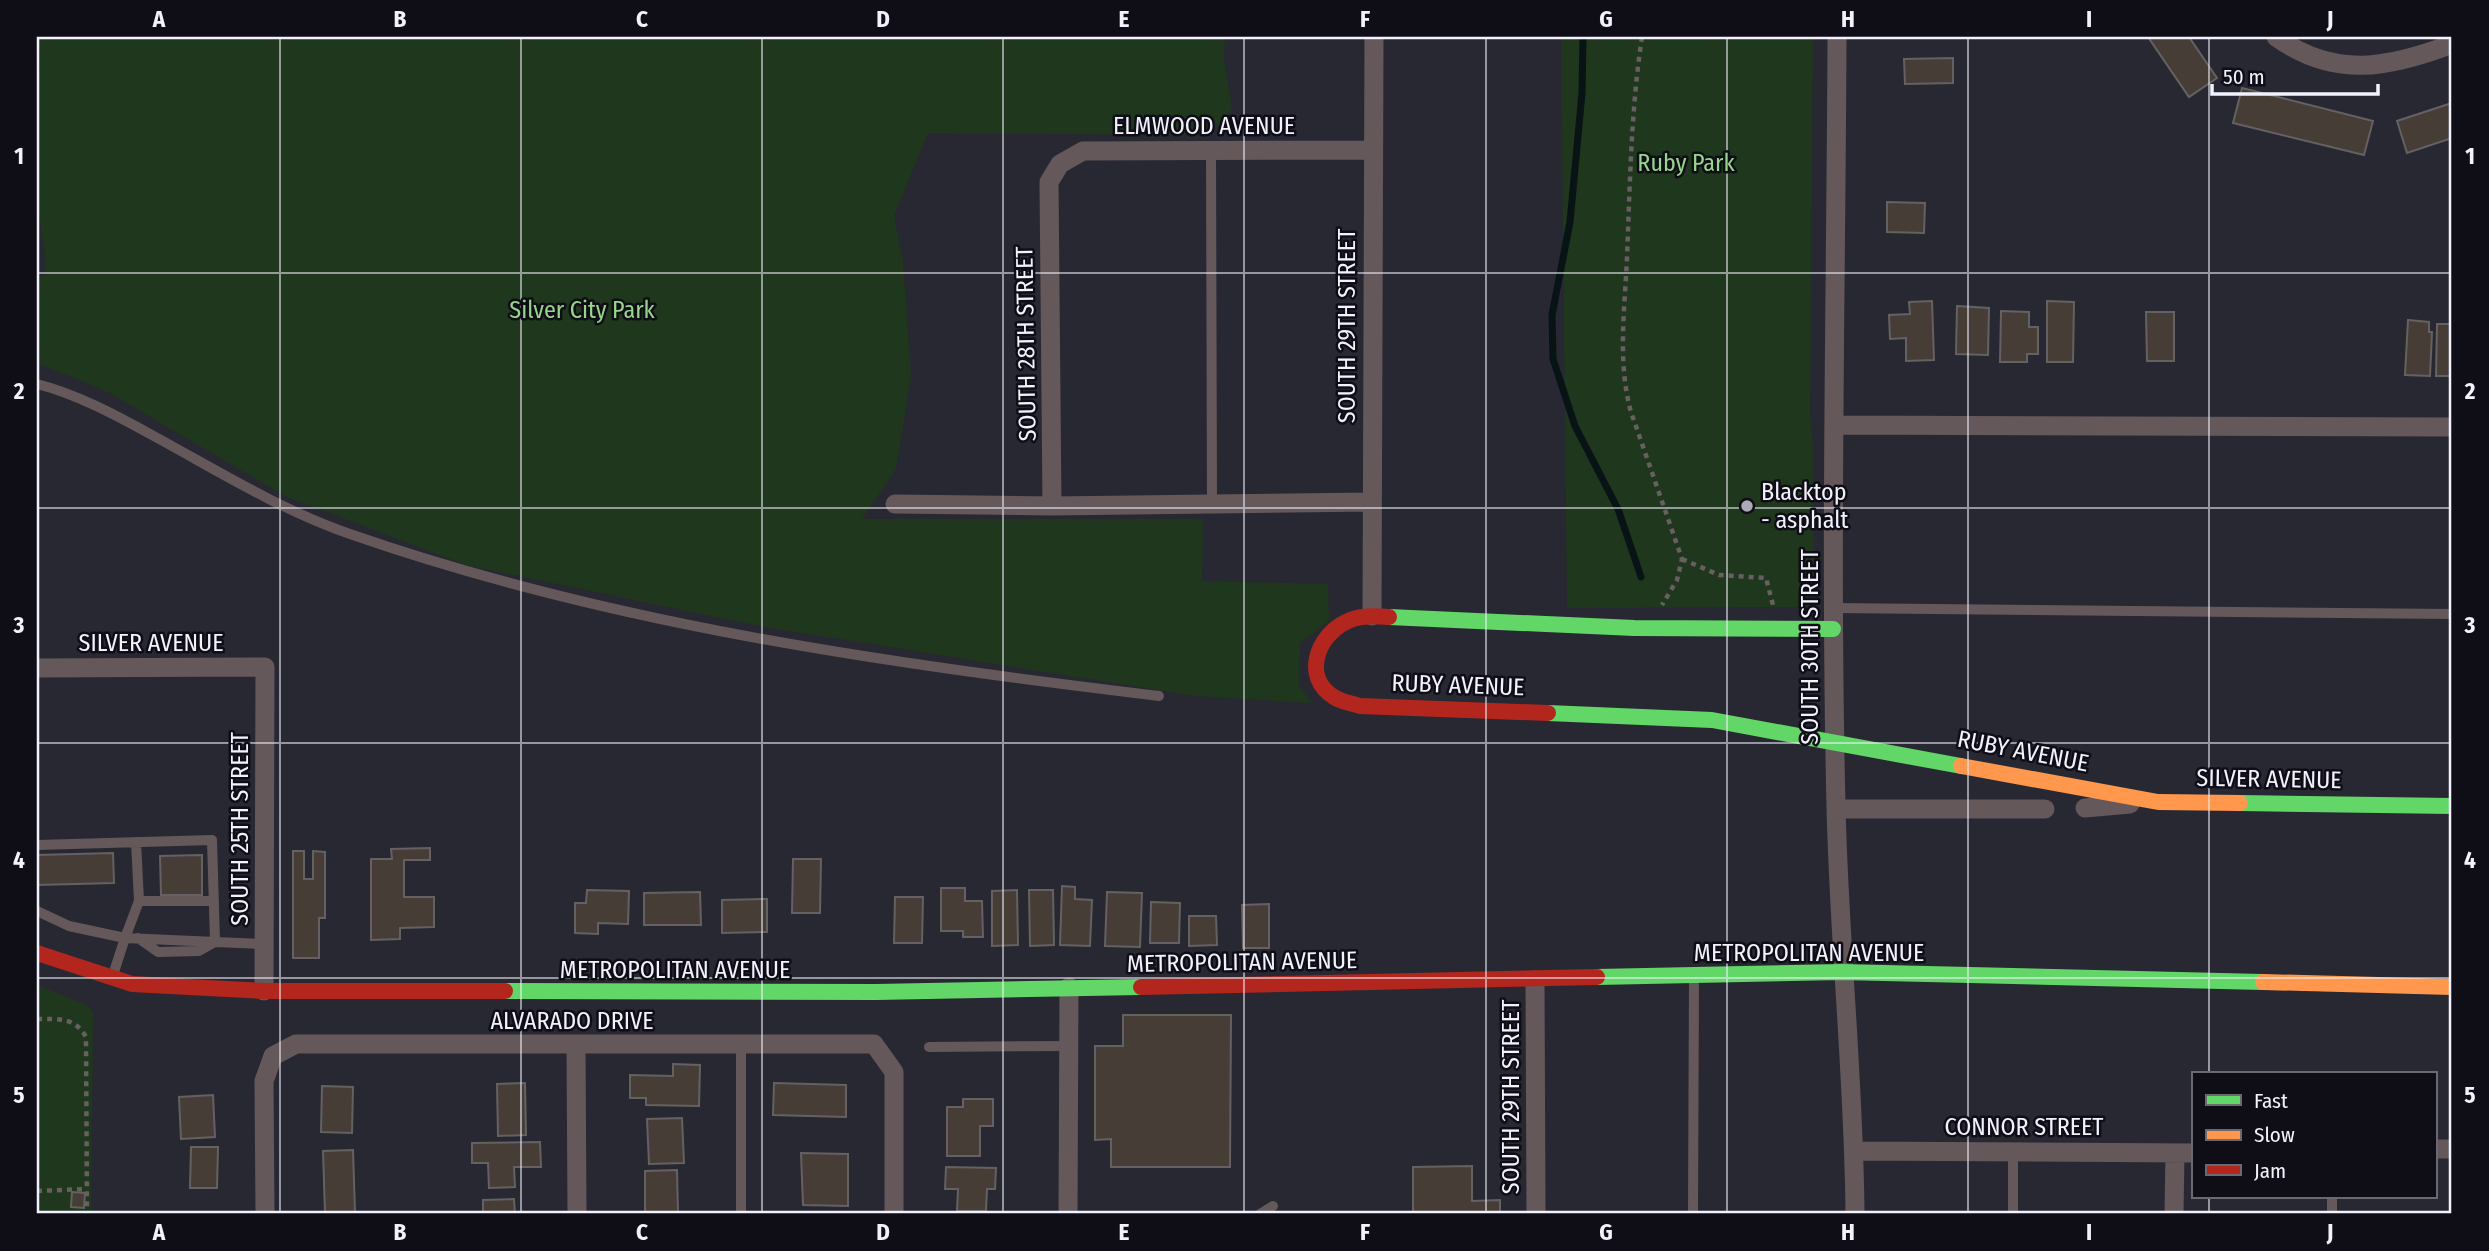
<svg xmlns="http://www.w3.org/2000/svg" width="2489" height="1251" font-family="'Fira Sans Condensed',sans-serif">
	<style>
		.green { fill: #1f371c }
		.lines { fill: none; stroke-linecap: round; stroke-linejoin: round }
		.stream { stroke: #081316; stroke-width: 7 }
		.building { fill: #453d36; stroke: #656162; stroke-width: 2 }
		.path { stroke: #685f63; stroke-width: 4.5; stroke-dasharray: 5 5; stroke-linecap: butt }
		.lane { stroke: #65585b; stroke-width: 10 }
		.street { stroke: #65585b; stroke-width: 19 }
		.fast { stroke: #63d668; stroke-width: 16 }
		.slow { stroke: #ff974d; stroke-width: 16 }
		.jam { stroke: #b3261e; stroke-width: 16 }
		.grid { fill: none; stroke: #f2f2fe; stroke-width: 2; stroke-opacity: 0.55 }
		.poi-dot { fill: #ababb7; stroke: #0f0e16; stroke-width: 2.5 }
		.labels { text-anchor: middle; stroke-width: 5; stroke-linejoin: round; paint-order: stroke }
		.street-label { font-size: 24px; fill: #f2f2fe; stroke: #0f0e16 }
		.park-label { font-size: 24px; fill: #96d68b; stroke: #0f0e16 }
		.poi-label { font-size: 24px; fill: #f2f2fe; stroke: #0f0e16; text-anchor: start }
		.neatline { fill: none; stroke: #f2f2fe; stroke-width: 2.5 }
		.grid-label { font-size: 23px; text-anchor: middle; font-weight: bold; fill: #f2f2fe }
	</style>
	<rect width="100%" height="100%" fill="#282832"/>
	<!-- green -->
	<path class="green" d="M38,37H1225L1224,60L1232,109L1209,135L928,133L894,216L903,262L911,375L896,469L862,519H1203L1202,581L1328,584L1329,621L1300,643L1299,685L1312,703L1196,696L759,626L466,565L285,496L108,392L37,363V276L45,275L46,263L37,202V82L40,64Z
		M1561,37H1813L1810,415L1813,444L1814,586L1809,598L1798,607L1567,608Z
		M37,985L87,1005L93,1013L91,1214H37Z"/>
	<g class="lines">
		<!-- stream -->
		<path class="stream" d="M1583,37L1582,93L1570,222L1552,315L1553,359L1575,426L1618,509L1641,577"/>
	</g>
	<!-- building -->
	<path class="building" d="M2148,37H2189L2217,78L2189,97Z
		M1953,58V83L1905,84L1904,59Z
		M2242,88L2373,121L2364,155L2233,123Z
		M2452,103V138L2407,153L2397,121Z
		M1887,202L1925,203L1924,233L1887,232Z
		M1932,301L1934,360L1906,361V338L1890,339L1889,315L1910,314L1909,302Z
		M2047,301L2074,302L2073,362H2047Z
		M1957,306L1989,308L1988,355L1956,354Z
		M2001,311L2029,312V327H2038V354H2027V362H2000Z
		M2146,312H2174V361H2147Z
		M2408,320L2429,322V332H2432L2430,376L2405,375Z
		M2437,324H2452V376H2436Z
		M430,848V860H404V897H434V927L400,928V939L371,940V859H392L391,849Z
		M293,851H304V879H313V851L325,852V918H319V958H293Z
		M113,853L114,883L37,885V855Z
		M202,855V895H161L160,856Z
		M793,859H821L820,913H792Z
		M1062,886L1075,887V899L1092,900L1090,946L1060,945Z
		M941,888H965V901H982L983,937H963V931H941Z
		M587,890L629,891L628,924L598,923V934L575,933V903H586Z
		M1017,890L1018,945L992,946V891Z
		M1029,890H1053L1054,945L1030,946Z
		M700,892L701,925H644V893Z
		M1107,892L1142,893L1140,947L1105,946Z
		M895,897H923L922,943H894Z
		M767,899V932L722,933V900Z
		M1151,902L1180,903L1179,943H1150Z
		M1269,904V948H1243L1242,905Z
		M1189,916H1216L1217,945L1189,946Z
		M1123,1015H1231L1230,1167H1111V1139L1095,1140V1046H1123Z
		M673,1064L700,1065L699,1106L646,1105V1098H630V1075L673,1076Z
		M525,1083L526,1135L498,1136L497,1084Z
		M774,1083L846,1085V1117L773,1115Z
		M322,1086L353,1087L352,1133L321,1132Z
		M213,1095L215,1137L181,1139L179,1097Z
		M963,1099H993V1126H980V1156H947V1107H963Z
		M682,1118L684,1163L649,1164L647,1119Z
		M540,1142L541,1167H514L515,1187L489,1188L488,1163H472V1143Z
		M191,1147H218L217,1188H190Z
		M353,1150L355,1212L325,1213L323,1151Z
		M801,1153L848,1154V1206L803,1205Z
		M1472,1166V1201L1500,1200V1214H1413V1167Z
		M946,1167L996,1168L995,1189H987L986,1211H957L958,1189H945Z
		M677,1170L678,1213H645V1171Z
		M72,1192L85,1193L84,1208L71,1207Z
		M514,1199L515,1214H483V1200Z"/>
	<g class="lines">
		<!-- path -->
		<path class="path" d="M1642,37C1631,109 1630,184 1627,257C1625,308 1617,362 1631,412L1682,559L1677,580L1662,605
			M1682,559L1719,575L1766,578L1773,605
			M37,1019C58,1019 75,1017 86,1037L87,1214
			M37,1191L87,1189"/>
		<!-- lane -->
		<path class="lane" d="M1211,151L1212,504
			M37,384C76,394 114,414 150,434C215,469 280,510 350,534C611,625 886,663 1159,696
			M1833,608L2452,614
			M37,845L212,840L215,942L199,951L158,952L138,938
			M139,901H214
			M37,911L69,926L125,938L139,901L136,842
			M113,975L125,938L264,944
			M929,1047L1068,1046
			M2013,1151V1214
			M2332,1197V1214
			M741,1214V1045
			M1260,1214L1273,1206
			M1693,1214L1694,977"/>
		<!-- street -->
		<path class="street" d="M1837,37C1836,293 1830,550 1836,806C1839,942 1854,1078 1855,1214
			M2276,37C2335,79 2389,68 2452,44
			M1836,425L2452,427
			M895,504L1052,506L1370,502
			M1052,506L1049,182L1060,164L1083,151L1373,150
			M1372,616L1374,37
			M37,668L265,667L264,991
			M2085,808L2130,804
			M1836,809H2045
			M1535,980L1536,1214
			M576,1046L577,1214
			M2435,1149H2452
			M1854,1151L2193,1153
			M265,1214L264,1081L273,1056L296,1044H874L894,1072V1214
			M1068,1214L1069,987
			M2174,1214L2175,1153"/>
		<!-- fast -->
		<path class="fast" d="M1389,617L1634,628L1833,629
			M1548,713L1712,720L1961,766
			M2240,803L2452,806
			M1597,977L1841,972L2263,982
			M505,991L876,992L1141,987"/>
		<!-- slow -->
		<path class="slow" d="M1961,766L2158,802L2240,803
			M2263,982L2452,987"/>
		<!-- jam -->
		<path class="jam" d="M1389,617C1375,616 1359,615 1346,622C1317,636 1302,677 1334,697C1341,702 1351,703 1360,706L1548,713
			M37,953L132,984L264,991H505
			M1141,987L1597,977"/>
	</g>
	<!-- grid -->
	<path class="grid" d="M280,37V1214M521,37V1214M762,37V1214M1003,37V1214M1244,37V1214M1486,37V1214M1727,37V1214M1968,37V1214M2209,37V1074M37,273H2452M37,508H2452M37,743H2452M37,978H2452M2209,1197V1214"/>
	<!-- markers -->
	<circle class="poi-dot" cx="1747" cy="506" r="7"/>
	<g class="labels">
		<!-- street labels -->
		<g class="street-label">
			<text x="1204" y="134">ELMWOOD AVENUE</text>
			<text transform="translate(1347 326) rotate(-90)" y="8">SOUTH 29TH STREET</text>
			<text transform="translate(1026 344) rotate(-91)" y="8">SOUTH 28TH STREET</text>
			<text x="151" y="651">SILVER AVENUE</text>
			<text transform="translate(1810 647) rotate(-90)" y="8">SOUTH 30TH STREET</text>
			<text transform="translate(1458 685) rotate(2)" y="8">RUBY AVENUE</text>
			<text transform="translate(2023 751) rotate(11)" y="8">RUBY AVENUE</text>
			<text transform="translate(2269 779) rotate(1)" y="8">SILVER AVENUE</text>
			<text transform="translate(240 829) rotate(-90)" y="8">SOUTH 25TH STREET</text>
			<text x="1809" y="961">METROPOLITAN AVENUE</text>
			<text transform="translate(1242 962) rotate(-1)" y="8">METROPOLITAN AVENUE</text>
			<text x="675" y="978">METROPOLITAN AVENUE</text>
			<text x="572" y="1029">ALVARADO DRIVE</text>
			<text transform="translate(1511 1097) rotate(-90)" y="8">SOUTH 29TH STREET</text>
			<text x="2024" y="1135">CONNOR STREET</text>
		</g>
		<!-- park labels -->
		<g class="park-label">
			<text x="1686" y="171">Ruby Park</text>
			<text x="582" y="318">Silver City Park</text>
		</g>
		<!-- poi labels -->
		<g class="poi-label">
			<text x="1761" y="500">Blacktop<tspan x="1761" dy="28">- asphalt</tspan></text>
		</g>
	</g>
	<!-- border -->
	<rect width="2489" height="1251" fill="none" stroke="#0f0e16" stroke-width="77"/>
	<!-- legend -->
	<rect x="2192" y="1072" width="245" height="126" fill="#0f0e16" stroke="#6a6973" stroke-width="2"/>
	<rect x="2206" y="1095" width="35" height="10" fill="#63d668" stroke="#6a6973" stroke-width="2"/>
	<text x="2254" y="1108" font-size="21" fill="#f2f2fe">Fast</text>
	<rect x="2206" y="1130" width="35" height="10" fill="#ff974d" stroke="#6a6973" stroke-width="2"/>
	<text x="2254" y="1142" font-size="21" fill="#f2f2fe">Slow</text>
	<rect x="2206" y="1165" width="35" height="10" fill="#b3261e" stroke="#6a6973" stroke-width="2"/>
	<text x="2254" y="1178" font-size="21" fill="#f2f2fe">Jam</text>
	<!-- scale -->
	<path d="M2212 84v10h166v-10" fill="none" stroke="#f2f2fe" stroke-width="3.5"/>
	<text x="2223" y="84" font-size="21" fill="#f2f2fe" stroke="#0f0e16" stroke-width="5" paint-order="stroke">50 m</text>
	<rect x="38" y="38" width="2412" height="1174" class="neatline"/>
	<g class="grid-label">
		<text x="159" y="27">A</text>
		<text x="400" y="27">B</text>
		<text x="642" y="27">C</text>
		<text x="883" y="27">D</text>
		<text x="1124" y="27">E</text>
		<text x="1365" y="27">F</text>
		<text x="1606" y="27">G</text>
		<text x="1848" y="27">H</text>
		<text x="2089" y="27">I</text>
		<text x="2330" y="27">J</text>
		<text x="19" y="164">1</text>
		<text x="2470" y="164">1</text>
		<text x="19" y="399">2</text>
		<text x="2470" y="399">2</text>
		<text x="19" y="633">3</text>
		<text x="2470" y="633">3</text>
		<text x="19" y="868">4</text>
		<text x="2470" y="868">4</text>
		<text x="19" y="1103">5</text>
		<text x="2470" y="1103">5</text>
		<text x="159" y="1240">A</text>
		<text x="400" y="1240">B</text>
		<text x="642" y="1240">C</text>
		<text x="883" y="1240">D</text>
		<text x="1124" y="1240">E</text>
		<text x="1365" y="1240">F</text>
		<text x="1606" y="1240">G</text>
		<text x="1848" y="1240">H</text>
		<text x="2089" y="1240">I</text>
		<text x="2330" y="1240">J</text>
	</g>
</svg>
